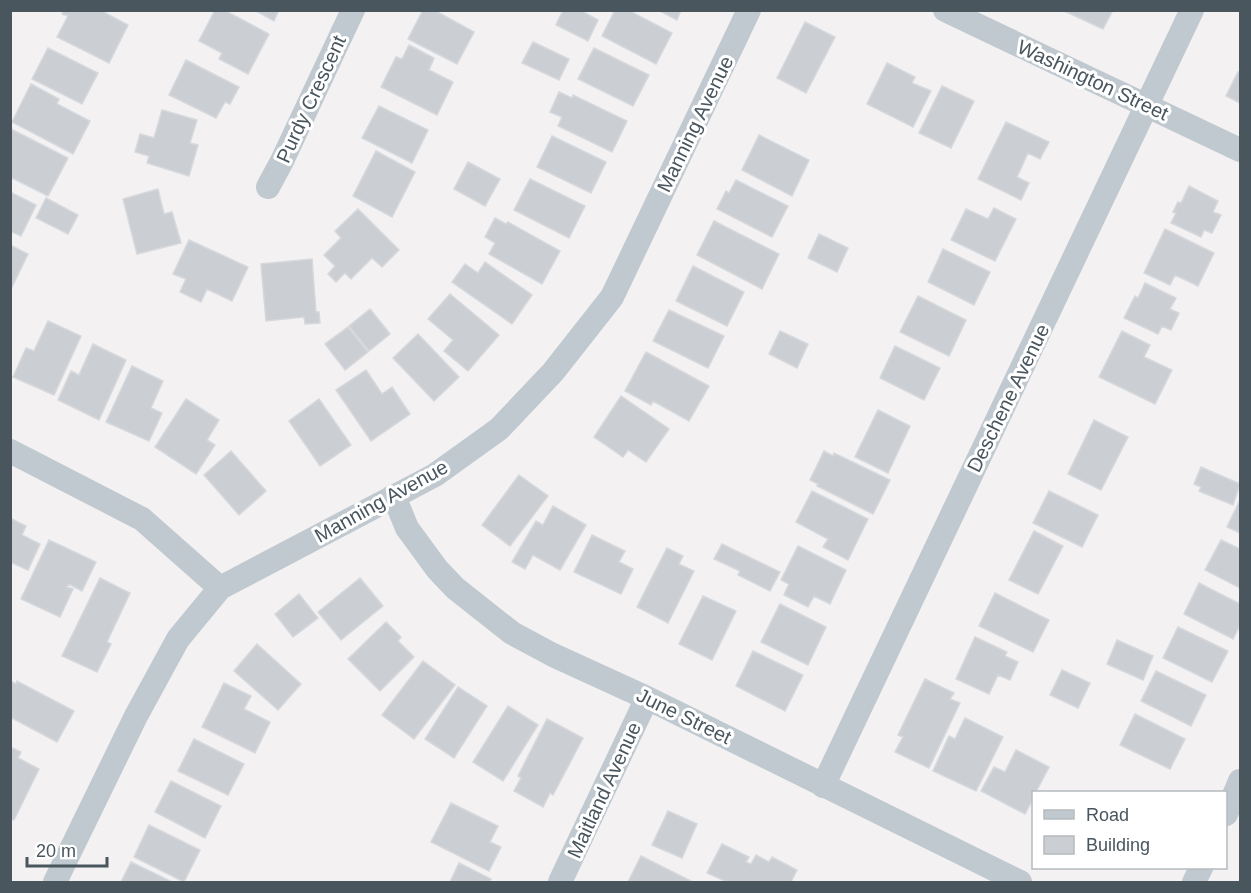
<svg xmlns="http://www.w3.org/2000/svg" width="1251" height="893" font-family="Arial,sans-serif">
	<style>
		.building { fill: #cbced3; stroke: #d5d8dc; stroke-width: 1.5 }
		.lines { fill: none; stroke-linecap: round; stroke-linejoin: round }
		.minor { stroke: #bfc9cf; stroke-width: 24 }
		.labels { text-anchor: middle; stroke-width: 6; stroke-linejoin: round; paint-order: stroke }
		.street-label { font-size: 20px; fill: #49565e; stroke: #fff }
	</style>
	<rect width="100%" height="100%" fill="#f3f1f1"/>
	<!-- building -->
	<path class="building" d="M64,10H100L128,25L109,63L57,37L68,16L62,14Z
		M215,10H224L269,34L248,74L219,59L222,53L199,41Z
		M254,10H279L274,21Z
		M423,10H434L474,32L457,64L408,39Z
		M563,10H580L598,20L588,41L556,25Z
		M615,10H628L672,33L656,64L602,36Z
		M658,10H681L677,20Z
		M1062,10H1113L1103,29Z
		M805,22L835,37L806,93L777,78Z
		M533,42L569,59L559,80L522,63Z
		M409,45L434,58L429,70L453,82L437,115L381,87L396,57L402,59Z
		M48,48L98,73L82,104L32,79Z
		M594,48L649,75L633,106L578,79Z
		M186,60L239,87L230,104L225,102L216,118L169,95Z
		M887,63L915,77L912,83L931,91L913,127L867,104Z
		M1238,72L1240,73V103L1226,96Z
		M31,84L59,99L57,104L90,121L73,154L12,122Z
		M942,86L974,101L951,148L919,133Z
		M559,92L572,98L573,95L627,121L612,152L558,126L562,117L550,112Z
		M379,106L428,130L412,163L362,138Z
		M162,110L197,120L190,143L198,145L189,176L147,163L149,156L135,152L140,134L154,138Z
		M1006,122L1049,142L1040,159L1028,153L1017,177L1029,183L1021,200L978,179Z
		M11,129L68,158L48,196L10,177Z
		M759,135L809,160L792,196L742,170Z
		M552,136L606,162L591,193L537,167Z
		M376,151L415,172L392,217L353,196Z
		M468,162L500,179L485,206L454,189Z
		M530,179L585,206L569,238L514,210Z
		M736,180L788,206L772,237L717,209L726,191L729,193Z
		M1189,186L1218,201L1213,212L1221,215L1212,233L1204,230L1201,237L1171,223L1176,213L1173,212L1178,202L1181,203Z
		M158,189L164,214L172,212L181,243L137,254L123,199Z
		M10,192L36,205L21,236L10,231Z
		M46,198L78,215L68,234L36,218Z
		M994,208L1016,219L995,261L951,240L966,209L988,219Z
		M358,209L399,250L382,267L372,258L351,279L345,273L336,282L328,274L335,266L324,255L341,238L335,231Z
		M495,218L506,224L508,222L560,251L542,284L489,254L495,243L485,237Z
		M714,221L779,254L762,289L697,255Z
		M1165,229L1214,253L1198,286L1175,275L1170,285L1144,273Z
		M819,234L848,248L837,272L808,258Z
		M189,240L248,267L232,301L207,289L201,302L180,292L186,279L173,274Z
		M10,245L28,254L12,287L10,286Z
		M943,249L990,272L974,305L928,282Z
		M312,259L316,312H319L320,323L305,324L304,317L266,321L261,264Z
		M485,262L532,295L512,324L452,282L465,264L478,273Z
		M693,266L744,292L727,326L676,301Z
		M1145,283L1176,298L1170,309L1179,313L1171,330L1162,326L1158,334L1124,318L1135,296L1138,298Z
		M450,294L499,335L468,371L444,351L453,340L428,319Z
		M918,296L966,320L949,356L900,332Z
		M370,309L390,334L369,351L349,326Z
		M669,310L724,336L708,368L653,341Z
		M48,321L81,336L54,395L13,377L26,348L34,351Z
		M348,327L368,352L345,370L325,344Z
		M780,331L808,344L797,368L769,354Z
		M1122,331L1150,345L1144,357L1172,370L1155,404L1099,377Z
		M418,334L459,377L434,401L393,358Z
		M93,344L126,360L99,420L58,400L71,371L79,375Z
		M895,346L940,368L924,400L880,378Z
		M646,352L709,386L689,421L653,401L651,405L625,391Z
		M132,366L163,381L151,408L162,413L149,441L106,422Z
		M366,370L382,394L392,387L410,414L371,441L336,390Z
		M621,396L669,429L646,462L628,450L623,457L594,437Z
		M186,399L219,420L207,440L215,445L196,474L155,447Z
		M319,399L351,445L320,466L289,421Z
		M878,410L910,426L888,473L855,457Z
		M1094,420L1128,437L1101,490L1068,474Z
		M231,451L266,491L239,515L204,475Z
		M824,451L833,456L834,453L890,480L873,514L817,486L818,484L810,480Z
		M1201,467L1240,484L1233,505L1199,491L1201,487L1194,484Z
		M519,475L548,496L510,546L482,525Z
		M812,491L868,519L848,560L823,547L828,539L796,522Z
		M1049,491L1098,515L1082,547L1033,523Z
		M1240,500V533L1227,527Z
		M553,506L586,525L560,570L533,555L525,569L512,562L536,521L543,525Z
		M10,518L26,526L22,535L40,544L28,570L10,562Z
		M1034,531L1063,546L1038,594L1009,580Z
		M592,535L625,551L619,562L633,569L621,594L574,572Z
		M49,540L96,562L82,591L69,584L67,587L73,589L60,617L21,599Z
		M1221,540L1240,549V588L1205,570Z
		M722,544L780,572L770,591L738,575L740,571L714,559Z
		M798,546L846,570L830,604L814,596L808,607L784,595L789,584L781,580Z
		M667,548L683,556L679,564L694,571L668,623L637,607Z
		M100,578L130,593L107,642L111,644L97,672L62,656Z
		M360,578L383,606L341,640L318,612Z
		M1199,583L1240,604V625L1233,639L1184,614Z
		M995,593L1049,620L1033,652L979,626Z
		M299,594L318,618L293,637L275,614Z
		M703,596L736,611L712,660L679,644Z
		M780,604L826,627L808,665L761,642Z
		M386,622L401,637L398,641L414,657L380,691L348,659Z
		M1178,627L1228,651L1212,682L1163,658Z
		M975,637L1007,652L1005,656L1018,662L1010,680L998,675L989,694L956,679Z
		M1117,640L1153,656L1143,680L1107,664Z
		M257,644L301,684L278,710L234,671Z
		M753,651L803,675L785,711L736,686Z
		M423,661L455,685L414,739L382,715Z
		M1062,670L1090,683L1078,708L1050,695Z
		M1156,671L1206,695L1191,726L1141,701Z
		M925,679L954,693L950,699L960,703L929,768L895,752L903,737L898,735Z
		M10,681L16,684L17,681L74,711L57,742L10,717Z
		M224,683L251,696L244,709L270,722L255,753L202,727Z
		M458,687L487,706L454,758L425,739Z
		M508,706L538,725L503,781L473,762Z
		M1135,714L1185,739L1170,769L1120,745Z
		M965,718L1003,737L976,791L933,771L949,736L955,739Z
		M547,719L583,738L553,795L550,793L543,807L514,791L521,778L518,776Z
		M194,739L244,764L228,795L178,771Z
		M10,747L21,752L18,758L39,769L14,820L10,818Z
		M1016,750L1049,767L1036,792H1034V797L1025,814L981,791L994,767L1005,772Z
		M171,781L221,806L205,838L155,812Z
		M451,803L498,826L490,842L501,847L489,871L431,842Z
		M668,811L697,824L682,858L652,845Z
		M149,825L200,850L184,882L134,857Z
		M722,844L749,857L746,862L751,864L756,855L769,862L772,857L797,870L791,882H727L707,873Z
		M641,856L691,881V882H628Z
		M131,862L172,882H121Z
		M459,863L491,879L489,882H450Z"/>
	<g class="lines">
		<!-- minor -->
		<path class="minor" d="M945,10L1240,150
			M268,187L282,161L353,10
			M10,451L142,519L220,588
			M392,497L398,506L407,528L437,569L455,588L512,633L553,655L647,698L1020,882
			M823,786L1192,10
			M1226,814L1240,781
			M55,882L136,716L178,639L220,588L435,475L499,429L553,372L612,297L749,10
			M560,882L647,698
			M1194,882L1201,868"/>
	</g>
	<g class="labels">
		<!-- street labels -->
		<g class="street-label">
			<text transform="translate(1093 80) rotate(25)" y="7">Washington Street</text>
			<text transform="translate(311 99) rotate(-65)" y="7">Purdy Crescent</text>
			<text transform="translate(695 124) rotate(-64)" y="7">Manning Avenue</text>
			<text transform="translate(1008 398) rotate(-64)" y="7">Deschene Avenue</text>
			<text transform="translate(381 501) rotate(-29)" y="7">Manning Avenue</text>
			<text transform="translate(684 716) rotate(26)" y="7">June Street</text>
			<text transform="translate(604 790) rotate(-65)" y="7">Maitland Avenue</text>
		</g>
	</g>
	<!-- border -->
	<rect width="1251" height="893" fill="none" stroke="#49565e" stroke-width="24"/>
	<!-- legend -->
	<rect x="1032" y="791" width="195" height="78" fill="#ffffff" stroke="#b6bbbf" stroke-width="1.5"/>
	<rect x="1044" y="810" width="30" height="9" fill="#bfc9cf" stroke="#b6bbbf" stroke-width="1.5"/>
	<text x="1086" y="821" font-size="18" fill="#49565e">Road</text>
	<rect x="1044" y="836" width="30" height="18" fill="#cbced3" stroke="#b6bbbf" stroke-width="1.5"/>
	<text x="1086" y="851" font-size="18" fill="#49565e">Building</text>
	<!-- scale -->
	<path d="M27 857v9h80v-9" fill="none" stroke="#49565e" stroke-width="3"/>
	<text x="36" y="857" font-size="18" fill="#49565e" stroke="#ffffff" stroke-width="4.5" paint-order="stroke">20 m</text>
</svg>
